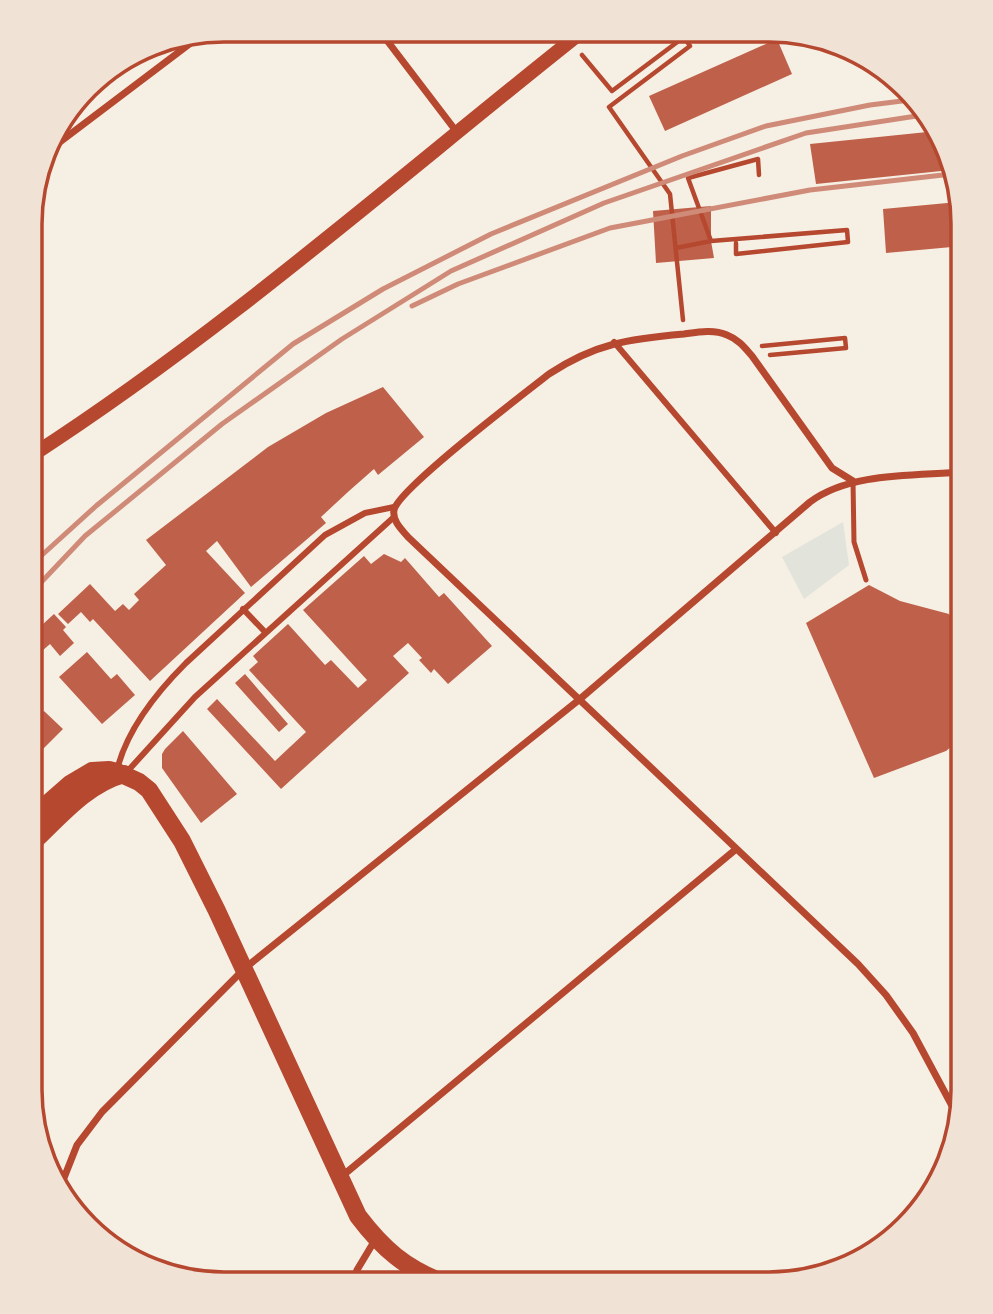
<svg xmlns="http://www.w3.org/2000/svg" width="993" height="1314" font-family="'IBM Plex Sans',sans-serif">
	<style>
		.green { fill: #e2e4dc }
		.building { fill: #bf614a }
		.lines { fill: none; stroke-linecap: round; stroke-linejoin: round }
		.path { stroke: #b5482f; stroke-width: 4.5 }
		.service { stroke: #b5482f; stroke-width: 5 }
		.pedestrian { stroke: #b5482f; stroke-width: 6 }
		.minor { stroke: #b5482f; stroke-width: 7 }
		.secondary { stroke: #b5482f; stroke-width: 14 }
		.primary { stroke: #b5482f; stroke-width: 18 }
		.rail { stroke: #cf8b77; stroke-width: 5 }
		.rim { fill: none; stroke: #b5482f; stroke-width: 3.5 }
	</style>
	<rect width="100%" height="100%" fill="#f6efe4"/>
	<!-- green -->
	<path class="green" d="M843,522L849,565L804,599L782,557Z"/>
	<!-- building -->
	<path class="building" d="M777,39L792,74L665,131L649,96Z
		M937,131L943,138L951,170L816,184L810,144Z
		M958,202L963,223V246L886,253L883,209Z
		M711,206V241L714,258L656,263L653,211Z
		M383,387L424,437L378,475L374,469L349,491L321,517L326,523L251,587L217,541L206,551L245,593L150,681L93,619L90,622L81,612L68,624L58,614L90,584L115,611L123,604L129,610L139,600L134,594L166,565L146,540L268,447L326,413Z
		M384,554L401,562L405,558L439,597L444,593L492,646L448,684L434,669L431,673L419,660L422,658L408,643L393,656L409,673L281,789L207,709L217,699L275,761L306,732L249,670L258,662L253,656L288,624L325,665L331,660L358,688L367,680L303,610L364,556L371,564Z
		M869,585L900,601L949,614L963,640V737L946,751L874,778L806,623Z
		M54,614L66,627L63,630L74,643L60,656L50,644L34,658L31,654V635Z
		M87,652L111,679L117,674L135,695L102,724L59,677Z
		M245,674L288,724L279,732L235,683Z
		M44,711L63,729L32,760L30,725Z
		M183,731L237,794L201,823L162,768V754L165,749Z"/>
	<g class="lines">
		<!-- path -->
		<path class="path" d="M582,55L612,91L684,37L690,46L609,107L670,194L683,320
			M711,241L688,178L758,159L759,175
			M676,248L711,241L847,230L848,242L736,254V243
			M762,346L845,338L846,348L770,355"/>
		<!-- service -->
		<path class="service" d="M853,481L854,542L866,580"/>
		<!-- pedestrian -->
		<path class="pedestrian" d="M614,342L776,533
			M243,609L265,632
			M117,770C127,729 157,692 186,663L325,535L365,513L394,507
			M125,774L195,697L394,517"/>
		<!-- minor -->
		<path class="minor" d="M379,30L456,131
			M48,151L204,33
			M853,481L832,468L752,356C745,348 738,339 727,335C714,329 698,332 684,334C629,339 596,343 549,374C525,393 398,489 394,510C392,521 402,530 408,537L858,964L886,995L913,1033L958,1117
			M341,1177L735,850
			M60,1188L77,1145L102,1112L245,968L580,699L810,502C850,472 915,476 963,472
			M353,1283L357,1270L375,1240"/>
		<!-- secondary -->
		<path class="secondary" d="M31,456C226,330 401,175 583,31"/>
		<!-- primary -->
		<path class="primary" d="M30,819L70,784L92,771L109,770L117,772L139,782L149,790L182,841L217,911L358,1216C383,1249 405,1268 444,1283
			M30,845C58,819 86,784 124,774"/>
		<!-- rail -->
		<path class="rail" d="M412,306L458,284L610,228L810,190L952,174
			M31,565L96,506L293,344L383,289L491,234L682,156L766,126L870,105L910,100
			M31,593L85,536L222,424L342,339L451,271L604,203L806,133L923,115"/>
	</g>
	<!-- crop -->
	<path d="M0 0H993V1314H0ZM224 42H769A182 182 0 0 1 951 224V1090A182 182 0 0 1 769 1272H224A182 182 0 0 1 42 1090V224A182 182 0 0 1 224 42Z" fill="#f1e2d6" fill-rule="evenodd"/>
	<path class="rim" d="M224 42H769A182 182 0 0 1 951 224V1090A182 182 0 0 1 769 1272H224A182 182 0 0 1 42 1090V224A182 182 0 0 1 224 42Z"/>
</svg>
